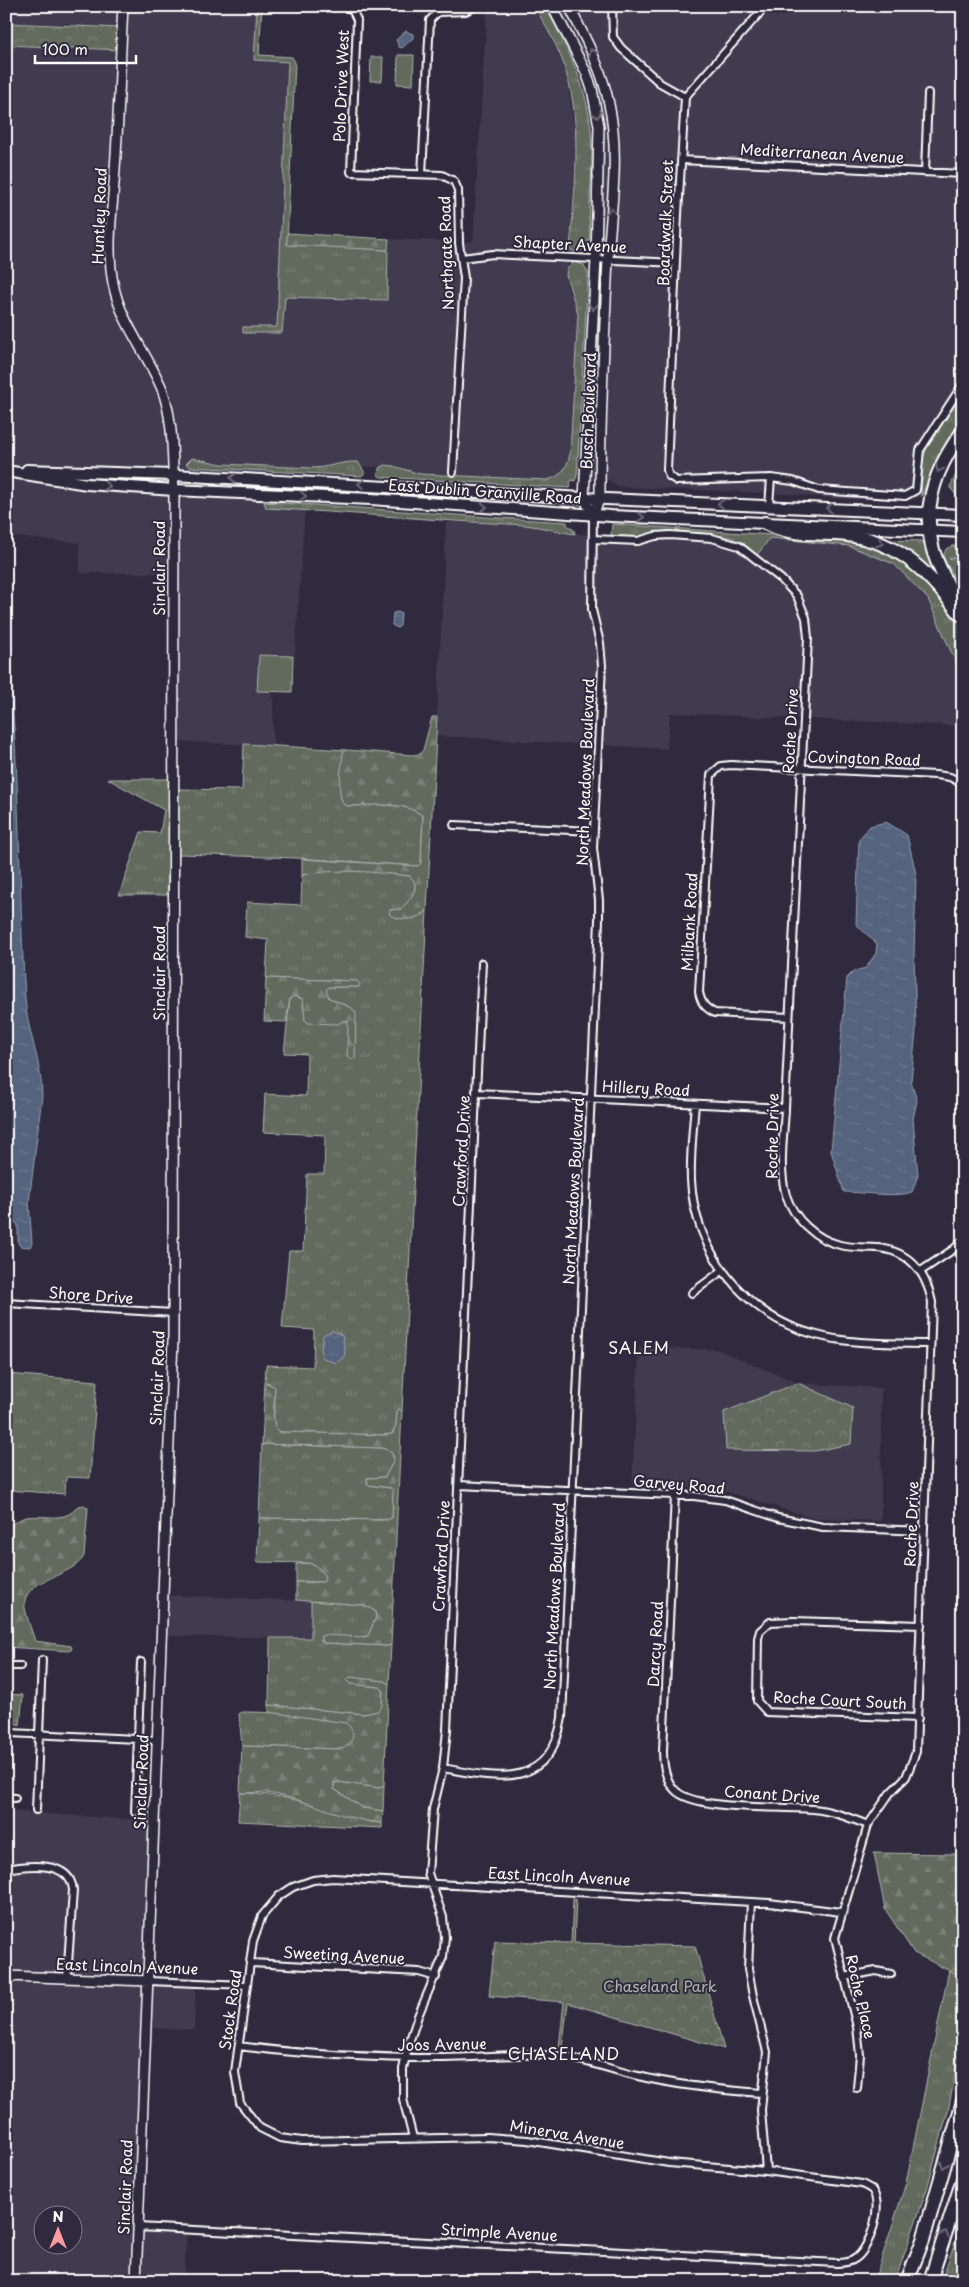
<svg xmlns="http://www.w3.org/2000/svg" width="969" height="2287" font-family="'Playpen Sans',sans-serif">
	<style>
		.built { fill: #403a50; fill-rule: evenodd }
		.grass { fill: url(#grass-tufts); stroke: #b0b4ae }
		.forest { fill: url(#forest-firs); stroke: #b0b4ae }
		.park { fill: url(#park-crowns); stroke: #b0b4ae }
		.pitch { fill: #626a5d; stroke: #b0b4ae }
		.water { fill: url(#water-ripples); stroke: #98a1b2 }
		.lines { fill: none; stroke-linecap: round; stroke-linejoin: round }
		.stream { stroke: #98a1b2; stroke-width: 2 }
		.minor-casing { stroke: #fff; stroke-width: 10 }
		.secondary-casing { stroke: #fff; stroke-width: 12 }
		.primary-casing { stroke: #fff; stroke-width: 14 }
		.motorway-casing { stroke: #fff; stroke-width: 16 }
		.minor { stroke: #2f2a3d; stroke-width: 6 }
		.secondary { stroke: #2f2a3d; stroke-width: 9 }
		.primary { stroke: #2f2a3d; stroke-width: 10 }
		.motorway { stroke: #2f2a3d; stroke-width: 12 }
		.oneway { stroke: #6d6a77 }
		.labels { text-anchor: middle; stroke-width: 4; stroke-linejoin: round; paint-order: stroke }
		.street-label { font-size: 15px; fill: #fff; stroke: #2f2a3d }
		.park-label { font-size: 15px; fill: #b0b4ae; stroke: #2f2a3d }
		.neighbourhood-label { font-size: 16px; letter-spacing: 1px; fill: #fff; stroke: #2f2a3d }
	</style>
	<defs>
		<pattern id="grass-tufts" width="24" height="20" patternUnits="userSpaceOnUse" patternTransform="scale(1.25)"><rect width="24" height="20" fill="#626a5d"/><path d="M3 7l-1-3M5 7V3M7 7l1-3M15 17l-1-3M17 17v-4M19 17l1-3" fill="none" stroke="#7a8075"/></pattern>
		<pattern id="forest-firs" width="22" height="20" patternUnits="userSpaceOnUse" patternTransform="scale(1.25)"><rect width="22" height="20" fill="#626a5d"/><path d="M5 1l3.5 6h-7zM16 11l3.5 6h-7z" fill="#7a8075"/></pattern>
		<pattern id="park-crowns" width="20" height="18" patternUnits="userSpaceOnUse" patternTransform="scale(1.25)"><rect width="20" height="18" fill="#626a5d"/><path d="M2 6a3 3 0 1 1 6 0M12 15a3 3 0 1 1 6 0" fill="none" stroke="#7a8075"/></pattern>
		<pattern id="water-ripples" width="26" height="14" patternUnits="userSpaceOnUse" patternTransform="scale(1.25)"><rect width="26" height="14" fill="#54637e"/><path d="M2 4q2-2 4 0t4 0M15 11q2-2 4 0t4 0" fill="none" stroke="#6e7a91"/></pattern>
	</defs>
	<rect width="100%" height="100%" fill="#2f2a3d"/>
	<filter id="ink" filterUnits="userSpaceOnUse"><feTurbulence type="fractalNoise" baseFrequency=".02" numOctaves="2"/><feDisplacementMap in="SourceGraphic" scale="10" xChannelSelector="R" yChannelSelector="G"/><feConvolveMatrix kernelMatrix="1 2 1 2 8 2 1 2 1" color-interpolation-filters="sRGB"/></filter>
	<g filter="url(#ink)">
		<!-- built -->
		<path class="built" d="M6,6H257L254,60L288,61L277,327H243V333H282L284,297L387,300L389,239L473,242L487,6H535L566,71L576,142L567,284L578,315L570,454L565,468L560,475L547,480L420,474L393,466L363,467L358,462L342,463L325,468H312L222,464L196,459L189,467L265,471L264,507L305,510L295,655L258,654L256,692L273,693V746L174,741L175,573H80L79,543L6,536V45L121,50V28L6,23Z
			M545,6H963V393L927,448L923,458L921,497L906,501L836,499L787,494L623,487L616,486L608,480L577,479L590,237L591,137L574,62Z
			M446,522L525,525L540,527L556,532L594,535L639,537L660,533L724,536L733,538L757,555L770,538L850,546L869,552L894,564L928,599L963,679V726L670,713L667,749L436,736Z
			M639,1348L716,1349L798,1383L881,1388V1521L816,1519L724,1491L708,1489L632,1486Z
			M164,1595L311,1601V1638L162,1636Z
			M6,1811L154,1821L148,1979L196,1981L194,2030L146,2028L138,2224L187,2227L184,2276L281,2281H6ZM42,2214H72V2244H42Z"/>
		<!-- grass -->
		<path class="grass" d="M257,6H262L259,55L292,57L295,62L287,244L388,250L387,300L285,297L282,333H243V327H277L288,62L254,60Z
			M535,6H545C572,58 592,93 592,153C592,181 588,209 590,237L586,248L576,252L570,250C574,191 583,129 566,72C560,49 545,27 535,6Z
			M574,262L584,265L588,273L577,475L575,481L572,480L570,483L571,486L570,488L381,477L378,475L379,468L386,465L393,466L420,474L547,480C561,477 567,468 570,454L578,314L566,275L567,269Z
			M963,393V423L937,460L921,497L923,458L927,448Z
			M192,458L222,464L312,468C328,468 342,461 358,462L364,471V474L361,476L189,467L186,464Z
			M963,460V505L950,487Z
			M264,502C365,507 466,517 567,522V525L574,530L575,534C558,532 543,527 525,525C439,521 353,513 266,508Z
			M612,524L845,540C889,549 919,567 946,603C951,611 959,620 962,629C966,641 963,666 963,679L928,599L894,564L849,546L770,538L757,555L733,538L724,536L660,533L639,537L611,536Z
			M887,540L923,541L936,571L934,572Z
			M952,546H963V594L943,557L946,549Z
			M244,744L346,750L343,753L349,806C371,806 404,800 423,816L421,863L418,866L296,858L181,854L169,861L167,895H119L141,832L160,833L164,810L108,779H167L178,789L242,790Z
			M350,869L410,876C422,888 410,899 401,909L390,910L423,915L427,910L402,1411L399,1409L397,1411L396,1425L392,1434L386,1435L280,1432L275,1427C271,1408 280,1402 270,1383L265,1382L266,1365L313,1367L314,1330L282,1328L289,1251H303L307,1174H324L325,1135L263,1132L265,1094L306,1096L307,1054L284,1053L290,998L295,996L303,999L305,1020L343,1021H348L349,1025L352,1008L329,998L326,990L329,987H358L360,984L357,981L266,978L268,940L245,937L247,902L301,905L302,875L327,870Z
			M6,1374L97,1381L90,1478L66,1477L65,1494L6,1490Z
			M262,1444L382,1448C402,1455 391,1464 385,1477L367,1478L368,1485L391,1488L394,1490L392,1518L387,1520L259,1518Z
			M308,1563C316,1565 325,1571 325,1580L323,1582H296V1564Z
			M311,1601L365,1605L375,1611L376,1617L368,1636L320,1640L324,1643L387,1646L391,1645L389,1684L384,1681L350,1684L380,1687L383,1690L382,1706L378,1712L364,1714L269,1705L270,1638H311Z
			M6,1694L23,1695L20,1725L6,1720Z
			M242,1712C264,1712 328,1714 346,1723C350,1725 354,1730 354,1735C353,1742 348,1746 343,1749L242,1746L239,1714Z
			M963,1767V2035L948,2111L927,2189L895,2281H872L878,2270L906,2183L955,1940Z
			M339,1782L379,1788L384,1785L383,1811L363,1808L334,1789V1783Z
			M240,1793C285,1793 327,1809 370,1822L382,1823V1828L238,1821Z
			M963,2220V2280L941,2281Z"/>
		<!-- forest -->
		<path class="forest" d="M287,233L389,239L388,250L287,245Z
			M432,717H437L427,910C420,920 398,922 389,914L390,910L401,909C410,899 422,888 410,876C373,872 339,868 302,875V859L418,866L421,863L423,816C404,800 371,806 348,806L343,804C336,789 342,768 343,752L346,750L412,755L420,754L423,750Z
			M266,978L357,981L360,984L359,987H329L326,990L329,998L352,1008L356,1013L355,1059H351L347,1056L348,1021H343L338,1024L308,1023L305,1020L303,999L295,996L290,998L286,1022L264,1021Z
			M265,1382L275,1387L273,1417L275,1427L280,1432L386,1435L392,1434L396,1425L397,1411L399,1409L402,1411L391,1645L387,1646L323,1643L320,1637L324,1635L364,1637L368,1636L376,1617L375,1611L365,1605L296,1600V1582H323L325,1580C325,1571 316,1565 308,1563L257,1562L259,1518L387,1520L392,1518L393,1490L391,1488L368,1485L367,1478L385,1477C391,1464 402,1454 382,1448L262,1444Z
			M84,1505L88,1508L84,1556C73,1578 20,1578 25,1608C27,1619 32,1631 35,1641L71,1646L72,1649L70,1651L6,1647V1527C13,1524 20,1518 27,1517C47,1514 64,1524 78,1506Z
			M350,1677L384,1681L389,1684L384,1785L379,1788L339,1782L334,1783V1789L363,1808L383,1811L382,1823C342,1820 306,1798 267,1793C258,1792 249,1793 240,1793L242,1746L342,1749C354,1743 357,1732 346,1723L269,1712V1705L364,1714L378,1711L382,1706L383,1690L380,1687L350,1684L346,1680Z
			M874,1853L957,1854L958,1975L914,1953L885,1909Z"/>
		<!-- park -->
		<path class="park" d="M6,23L122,28L121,50L6,45Z
			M798,1383L853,1408L851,1444L815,1451L726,1450L724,1412Z
			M573,1899H576L574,1943L695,1946L724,2049L568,2003L562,2049L559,2048L564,2002L489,1996L495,1941L571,1943Z"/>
		<!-- pitch -->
		<path class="pitch" d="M398,55H414L413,85L397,84Z
			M371,57H383L382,81H370Z
			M259,655L293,656L292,692L257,691Z"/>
		<!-- water -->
		<path class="water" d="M406,31L413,34V38L402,48L399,47L396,40Z
			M398,612L401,614L400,626L397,628L392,625L393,613Z
			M6,643C21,760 18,880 25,999C27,1031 42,1062 42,1096L29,1202L32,1243L30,1247L20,1246L18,1243V1226L16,1222L6,1225Z
			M886,822L907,835L916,874L914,956L916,1031L911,1081L917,1101L913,1119L918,1175L912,1192C897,1198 863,1192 844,1192L831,1151L847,978L854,971L866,968L876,953L877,944L856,924L859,839L870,826Z
			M332,1331L342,1335L345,1350L344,1357L336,1363L323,1358L321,1349L323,1335Z"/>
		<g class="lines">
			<!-- stream -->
			<path class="stream" d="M950,558L963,559"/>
			<!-- minor casing -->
			<g class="minor-casing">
				<path id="minor" d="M346,6L352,9L357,20L351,172L442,175L454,181L458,190L459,243L464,278L453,472
					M612,6L613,37L621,48L660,83L685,97
					M766,6L685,97L678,214L667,470L669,476L677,481L771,478L793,481L819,490L905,496L916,490L920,450L963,384
					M681,160L963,174
					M925,172L928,93
					M422,174L430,20L438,12L466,11L475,6
					M462,258L493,254L676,263
					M769,506L771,478
					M593,539L638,541L655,536L670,535L712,538L739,546L781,579L797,596L806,618L808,638L785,1108C784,1135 778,1168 786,1195C794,1219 815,1239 840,1245C852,1248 865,1247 878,1248C909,1251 926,1272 932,1302L916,1752L906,1777L890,1793L868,1825L835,1938L857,2027L860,2055L857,2088
					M454,825L594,831
					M789,1017L715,1013C705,1008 701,1003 699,992L711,775L721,766L731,765L936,775L950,777L963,784
					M477,1093L785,1108
					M695,1104C693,1129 690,1155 691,1180C694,1250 745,1316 813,1334C851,1345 891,1343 930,1344
					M921,1271L954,1249L963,1240
					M692,1293L723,1270
					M6,1303L173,1313
					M459,1485L694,1496L725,1500L778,1518L823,1527L924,1531
					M675,1495L663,1751C663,1764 665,1780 675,1790C694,1811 783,1806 813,1809C833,1811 850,1818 868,1825
					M6,1666H20
					M918,1718L767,1712L757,1701L758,1638L760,1631L770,1622L793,1621L921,1625
					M6,1736L10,1733L157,1740
					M443,1768C496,1778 550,1791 562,1718L599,921V900L593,848L602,666L600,643L592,610L593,515
					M6,1797L15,1798
					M36,1810L42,1660
					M135,1812L141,1662
					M6,1869C28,1865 70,1860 73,1890L67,1979
					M751,1902L748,1969L753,1996L767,2052L761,2110L766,2171
					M251,1963L419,1972L436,1977
					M844,1977L876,1971L891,1974
					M149,1981L246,1985
					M239,2046C307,2055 375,2058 443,2058C481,2058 519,2052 557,2056C585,2059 611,2070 638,2076C679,2086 720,2090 762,2093
					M413,2138L403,2099V2069L408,2046L418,2016L443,1957L445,1937L443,1917L428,1873L433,1809L443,1768L447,1730L482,963
					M138,2227L837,2263C844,2263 851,2262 856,2258C870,2248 884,2205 872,2190C869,2187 865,2186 862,2184L766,2171L669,2163L527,2140L488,2137L302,2141L280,2138L260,2128L240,2103L235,2072L253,1941L262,1916L279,1896L293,1887L313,1880L333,1878L769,1903L841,1912"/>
			</g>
			<!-- secondary casing -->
			<g class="secondary-casing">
				<path id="secondary" d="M123,6C120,61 119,115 115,169C113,206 106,246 113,283C121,324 147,352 162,389C174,421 172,457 174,490L173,1340L136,2281
					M552,6L586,72L592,89L599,126L596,259L584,498L593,515
					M569,6C585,38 602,68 609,104C620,155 611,207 608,259C604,339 600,419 600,498L593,515
					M6,1976L149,1981"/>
			</g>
			<!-- primary casing -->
			<g class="primary-casing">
				<path id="primary" d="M27,470L173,475L584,498L963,515
					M6,471L87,484L174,490L371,499L611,516L963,532"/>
			</g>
			<!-- motorway casing -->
			<g class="motorway-casing">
				<path id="motorway" d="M765,523C788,535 810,533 836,534C895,537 927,570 960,614
					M953,596C946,580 936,564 932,546C922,504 938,464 963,431
					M907,2281L923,2240L963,2101
					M930,2281L963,2179"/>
			</g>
			<!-- minor -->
			<use href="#minor" class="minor"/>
			<!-- secondary -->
			<use href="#secondary" class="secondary"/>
			<!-- primary -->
			<use href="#primary" class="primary"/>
			<!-- motorway -->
			<use href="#motorway" class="motorway"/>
		</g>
		<!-- one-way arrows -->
		<defs><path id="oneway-chevron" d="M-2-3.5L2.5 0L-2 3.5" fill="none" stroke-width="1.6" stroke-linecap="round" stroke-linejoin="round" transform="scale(1.25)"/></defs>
		<g class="oneway">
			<use href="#oneway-chevron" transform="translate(592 52) rotate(-117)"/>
			<use href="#oneway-chevron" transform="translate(597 115) rotate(79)"/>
			<use href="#oneway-chevron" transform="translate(611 211) rotate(-86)"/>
			<use href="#oneway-chevron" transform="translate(593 307) rotate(93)"/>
			<use href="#oneway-chevron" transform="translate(939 469) rotate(115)"/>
			<use href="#oneway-chevron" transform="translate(233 478) rotate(-177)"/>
			<use href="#oneway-chevron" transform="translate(361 484) rotate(-177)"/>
			<use href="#oneway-chevron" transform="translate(107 486) rotate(4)"/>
			<use href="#oneway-chevron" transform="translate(303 496) rotate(3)"/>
			<use href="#oneway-chevron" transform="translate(721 504) rotate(-177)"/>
			<use href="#oneway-chevron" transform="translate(484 507) rotate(4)"/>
			<use href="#oneway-chevron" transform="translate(829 508) rotate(-177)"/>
			<use href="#oneway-chevron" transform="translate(641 517) rotate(3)"/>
			<use href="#oneway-chevron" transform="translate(880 543) rotate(21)"/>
			<use href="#oneway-chevron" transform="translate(944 2165) rotate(106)"/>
			<use href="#oneway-chevron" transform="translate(945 2234) rotate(-72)"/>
		</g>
	</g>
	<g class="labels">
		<!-- street labels -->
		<g class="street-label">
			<text transform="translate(342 86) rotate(-88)" y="5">Polo Drive West</text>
			<text transform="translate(822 154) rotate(3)" y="5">Mediterranean Avenue</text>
			<text transform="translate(100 216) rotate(-88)" y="5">Huntley Road</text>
			<text transform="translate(666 223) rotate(-88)" y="5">Boardwalk Street</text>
			<text transform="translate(570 245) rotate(3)" y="5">Shapter Avenue</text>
			<text transform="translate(447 253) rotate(-92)" y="5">Northgate Road</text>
			<text transform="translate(589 411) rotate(-88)" y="5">Busch Boulevard</text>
			<text transform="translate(485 492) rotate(4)" y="5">East Dublin Granville Road</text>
			<text transform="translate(160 568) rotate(-90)" y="5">Sinclair Road</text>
			<text transform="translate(791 731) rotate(-87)" y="5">Roche Drive</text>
			<text transform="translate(864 759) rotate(2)" y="5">Covington Road</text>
			<text transform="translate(586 772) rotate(-88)" y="5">North Meadows Boulevard</text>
			<text transform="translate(690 922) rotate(-87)" y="5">Milbank Road</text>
			<text transform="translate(160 973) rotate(-90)" y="5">Sinclair Road</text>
			<text transform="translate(646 1089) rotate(3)" y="5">Hillery Road</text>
			<text transform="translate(773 1136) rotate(-89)" y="5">Roche Drive</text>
			<text transform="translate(462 1151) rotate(-87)" y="5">Crawford Drive</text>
			<text transform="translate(574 1191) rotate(-87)" y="5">North Meadows Boulevard</text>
			<text transform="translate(91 1296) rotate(4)" y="5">Shore Drive</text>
			<text transform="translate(158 1378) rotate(-88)" y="5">Sinclair Road</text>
			<text transform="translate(679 1485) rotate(5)" y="5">Garvey Road</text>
			<text transform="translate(912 1524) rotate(-88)" y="5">Roche Drive</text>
			<text transform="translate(442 1556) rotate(-87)" y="5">Crawford Drive</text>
			<text transform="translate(555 1596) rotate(-87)" y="5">North Meadows Boulevard</text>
			<text transform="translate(656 1644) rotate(-87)" y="5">Darcy Road</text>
			<text transform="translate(840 1701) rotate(3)" y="5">Roche Court South</text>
			<text transform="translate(142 1782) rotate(-88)" y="5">Sinclair Road</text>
			<text transform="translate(772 1795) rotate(4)" y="5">Conant Drive</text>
			<text transform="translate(559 1877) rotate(3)" y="5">East Lincoln Avenue</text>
			<text transform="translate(344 1956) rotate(3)" y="5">Sweeting Avenue</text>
			<text transform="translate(127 1967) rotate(2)" y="5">East Lincoln Avenue</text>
			<text transform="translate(860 1997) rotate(77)" y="5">Roche Place</text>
			<text transform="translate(231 2010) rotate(-82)" y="5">Stock Road</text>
			<text transform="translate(442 2045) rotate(-1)" y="5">Joos Avenue</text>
			<text transform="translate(567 2135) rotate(9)" y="5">Minerva Avenue</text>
			<text transform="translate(126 2187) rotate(-88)" y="5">Sinclair Road</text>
			<text transform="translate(499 2233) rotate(3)" y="5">Strimple Avenue</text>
		</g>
		<!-- park labels -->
		<g class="park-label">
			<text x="660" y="1992">Chaseland Park</text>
		</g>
		<!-- neighbourhood labels -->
		<g class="neighbourhood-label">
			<text x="639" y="1354">SALEM</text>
			<text x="564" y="2060">CHASELAND</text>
		</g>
	</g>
	<!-- margin -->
	<rect width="969" height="2287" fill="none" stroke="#2f2a3d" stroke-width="25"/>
	<rect x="12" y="12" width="944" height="2262" fill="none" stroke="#fff" stroke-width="2" filter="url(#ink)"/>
	<!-- north arrow -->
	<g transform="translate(58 2230)"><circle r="24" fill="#2f2a3d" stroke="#827f8b"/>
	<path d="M0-4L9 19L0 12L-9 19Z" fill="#ff9aa2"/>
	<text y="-8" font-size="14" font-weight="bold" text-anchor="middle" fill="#ffffff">N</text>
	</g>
	<!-- scale -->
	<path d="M35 55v8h101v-8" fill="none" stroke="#ffffff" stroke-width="2.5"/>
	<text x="42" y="55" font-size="15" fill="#ffffff" stroke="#2f2a3d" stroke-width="4" paint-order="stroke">100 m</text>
</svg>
